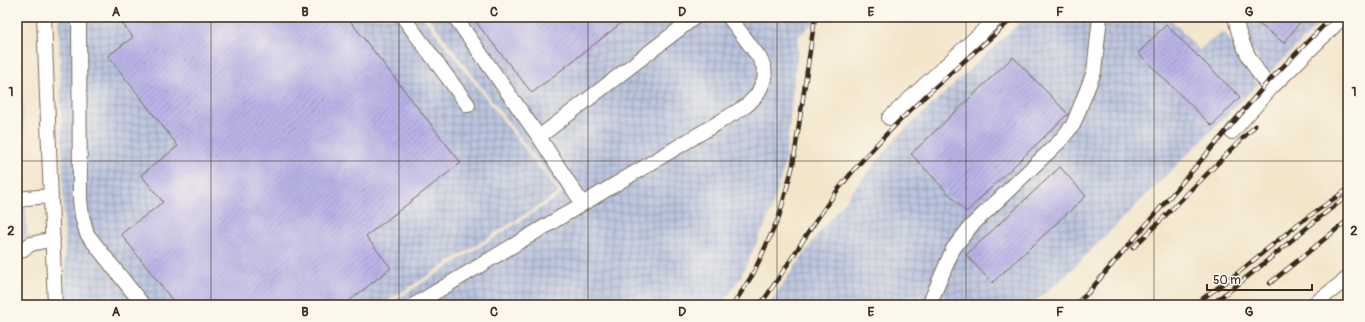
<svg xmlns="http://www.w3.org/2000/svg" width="1365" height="322" font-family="Pangolin,sans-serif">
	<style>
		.industrial { fill: url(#industrial-grid) }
		.building { fill: url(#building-hatch) }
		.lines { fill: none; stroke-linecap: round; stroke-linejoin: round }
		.minor-casing { stroke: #7b6b5a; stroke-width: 16 }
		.minor { stroke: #fff; stroke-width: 14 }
		.rail-casing { stroke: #3b2a1e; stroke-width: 4.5 }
		.rail { stroke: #fbf7ec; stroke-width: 3; stroke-dasharray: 9; stroke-linecap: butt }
		.grid { fill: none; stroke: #3b2a1e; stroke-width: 1; stroke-opacity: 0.55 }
		.neatline { fill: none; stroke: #3b2a1e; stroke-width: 1.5 }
		.grid-label { font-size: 13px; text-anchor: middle; font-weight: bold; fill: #3b2a1e }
	</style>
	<defs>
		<pattern id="industrial-grid" width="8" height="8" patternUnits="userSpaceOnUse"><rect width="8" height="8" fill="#bac4de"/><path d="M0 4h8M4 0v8" fill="none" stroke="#989fb3"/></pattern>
		<pattern id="building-hatch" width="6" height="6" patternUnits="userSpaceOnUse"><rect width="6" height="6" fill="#b9b3e7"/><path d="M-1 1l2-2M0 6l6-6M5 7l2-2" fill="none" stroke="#9892bb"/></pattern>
	</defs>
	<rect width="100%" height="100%" fill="#fbf7ec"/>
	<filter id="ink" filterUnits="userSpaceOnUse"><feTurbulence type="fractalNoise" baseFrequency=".025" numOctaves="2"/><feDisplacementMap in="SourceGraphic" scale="8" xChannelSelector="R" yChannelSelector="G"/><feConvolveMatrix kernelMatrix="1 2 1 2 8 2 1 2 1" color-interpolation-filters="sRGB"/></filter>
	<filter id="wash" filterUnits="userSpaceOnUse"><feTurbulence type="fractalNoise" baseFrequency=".012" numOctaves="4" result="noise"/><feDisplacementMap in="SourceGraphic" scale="16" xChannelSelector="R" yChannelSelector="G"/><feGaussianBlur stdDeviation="0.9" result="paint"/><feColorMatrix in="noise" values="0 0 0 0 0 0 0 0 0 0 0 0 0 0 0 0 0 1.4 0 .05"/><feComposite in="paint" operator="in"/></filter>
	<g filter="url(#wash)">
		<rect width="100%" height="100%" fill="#f3e5ca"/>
		<!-- industrial -->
		<path class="industrial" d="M59,17H423L559,193L381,305H66Z
			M428,17H819L799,36L785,163L770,214L741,276L722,305H388L563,194Z
			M1026,17H1169L1199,50L1223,31L1234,46L1258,84L1060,281L1030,305H768L821,230L896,138Z
			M1243,17H1326L1268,74L1245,39Z
			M20,33L27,235L17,239V34Z
			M31,236L32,257L22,259L17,265V241Z"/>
		<g id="blocks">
			<!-- building -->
			<path class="building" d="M117,17H347L461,163L366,236L391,268L344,305H176L121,234L163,202L141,175L178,146L108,56L133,37Z
				M472,17H629L532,93Z
				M1264,17H1304L1284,43L1259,24Z
				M1166,25L1240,97L1212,126L1138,53Z
				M1013,57L1068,114L966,212L911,154Z
				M1060,167L1086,196L992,283L966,255Z"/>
		</g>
	</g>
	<g filter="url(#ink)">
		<use href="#blocks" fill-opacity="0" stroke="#7b6b5a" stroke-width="1"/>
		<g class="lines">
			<!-- minor casing -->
			<g class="minor-casing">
				<path id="minor" d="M44,17L55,305
					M79,17L80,200L82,216L87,234L143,305
					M403,17L468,105
					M455,17L539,137L695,17
					M1235,17C1239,38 1245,53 1257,70C1261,77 1265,83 1271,88
					M889,118L998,17
					M1232,132L1271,88L1343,17
					M539,137L582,203
					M17,202L26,198L51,196
					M17,253L31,244L53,239
					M414,305L746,106L757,95L765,78L764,67L759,57L729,17
					M929,305L953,249L971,226L1059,142L1073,125L1094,72L1100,17
					M1313,305L1348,278"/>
			</g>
			<!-- minor -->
			<use href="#minor" class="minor"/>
			<!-- rail casing -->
			<g class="rail-casing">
				<path id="rail" d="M1133,248L1255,126
					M1270,283L1348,220
					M1086,295L1245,109L1266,84L1332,17
					M733,305L753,274L779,217L793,165L815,17
					M760,305C787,268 809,228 837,191C887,125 953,72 1014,17
					M1075,305L1090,291
					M1194,305L1239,272L1298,224L1348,189
					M1210,305C1258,272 1300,230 1348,196"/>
			</g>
			<!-- rail -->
			<use href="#rail" class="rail"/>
		</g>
	</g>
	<!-- grid -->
	<path class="grid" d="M211,17V305M399,17V305M588,17V305M777,17V305M966,17V305M1154,17V305M17,161H1348"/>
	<!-- margin -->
	<rect width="1365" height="322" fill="none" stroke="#fbf7ec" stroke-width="44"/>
	<!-- scale -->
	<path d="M1207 284v6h105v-6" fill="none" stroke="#3b2a1e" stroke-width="2"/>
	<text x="1213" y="284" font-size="12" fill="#3b2a1e" stroke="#fbf7ec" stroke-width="3" paint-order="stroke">50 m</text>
	<rect x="22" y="22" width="1321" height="278" class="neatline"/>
	<g class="grid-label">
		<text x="116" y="16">A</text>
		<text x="305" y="16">B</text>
		<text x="494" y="16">C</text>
		<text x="682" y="16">D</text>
		<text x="871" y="16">E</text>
		<text x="1060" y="16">F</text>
		<text x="1249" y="16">G</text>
		<text x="11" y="96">1</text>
		<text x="1354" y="96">1</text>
		<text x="11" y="235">2</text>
		<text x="1354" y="235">2</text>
		<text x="116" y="316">A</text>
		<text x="305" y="316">B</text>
		<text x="494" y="316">C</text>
		<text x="682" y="316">D</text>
		<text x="871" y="316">E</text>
		<text x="1060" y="316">F</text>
		<text x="1249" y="316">G</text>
	</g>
</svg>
